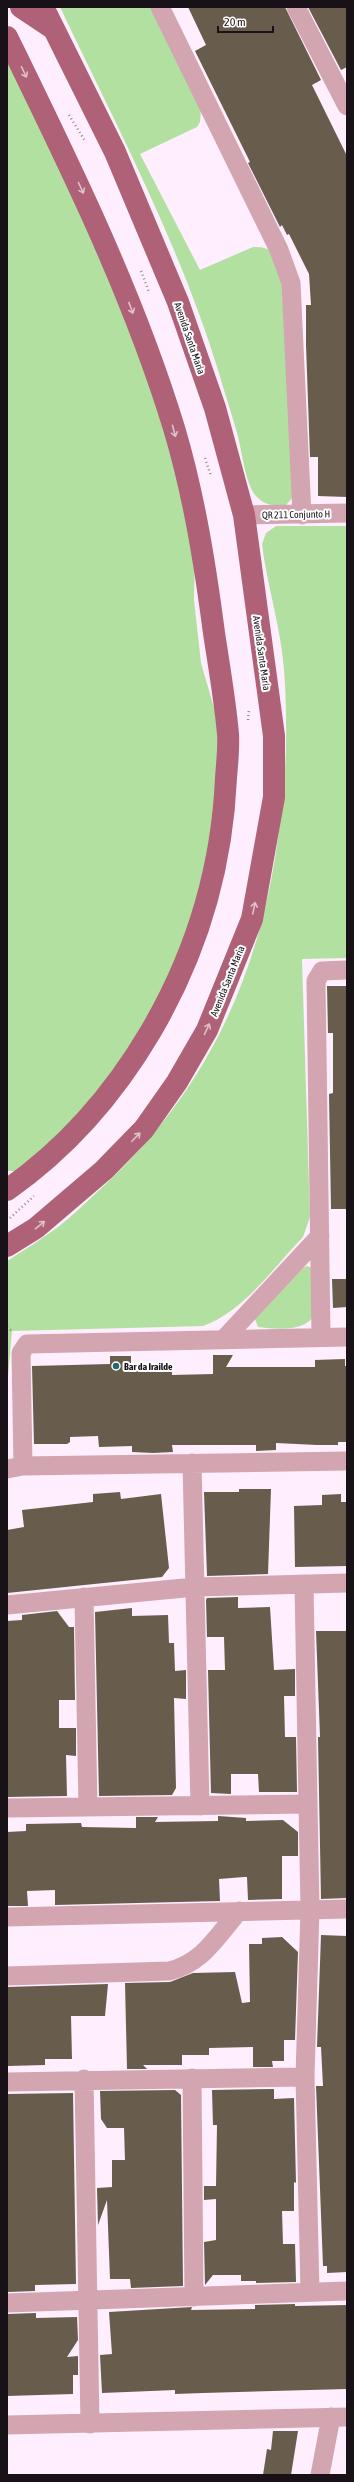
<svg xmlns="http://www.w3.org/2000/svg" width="354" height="2482" font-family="'Asap Condensed',sans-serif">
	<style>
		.green { fill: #b2e0a1 }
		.building { fill: #685d4d }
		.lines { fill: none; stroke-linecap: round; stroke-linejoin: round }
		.path { stroke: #928791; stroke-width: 2.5; stroke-dasharray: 1 3; stroke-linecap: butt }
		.minor { stroke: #d2a5b0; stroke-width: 19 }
		.major { stroke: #ae6177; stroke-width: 22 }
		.oneway { stroke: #dfc0c9 }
		.poi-dot { fill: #1f6b6d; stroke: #fff; stroke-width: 1.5 }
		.labels { text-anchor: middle; stroke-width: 4; stroke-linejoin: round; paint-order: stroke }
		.street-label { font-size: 10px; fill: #181218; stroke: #fff }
		.poi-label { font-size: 10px; font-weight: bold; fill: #181218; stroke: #fff; text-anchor: start }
	</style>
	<rect width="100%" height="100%" fill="#ffeefd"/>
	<!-- green -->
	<path class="green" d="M60,7H152L201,110L200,122L197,127L140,154L200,270L253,247C268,246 273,252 281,264L293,497L286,505C274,506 265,506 256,496C245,484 242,450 237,433C231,412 224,391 218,370C179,243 116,125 60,7Z
		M7,53L84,211L163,420L195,552L194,600L201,663L215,711L218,733V790L211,846L183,951L134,1047L65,1132L15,1171H8Z
		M276,526H347V958L302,959L310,1217L303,1237C273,1268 244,1311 203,1326L12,1331L7,1388V1261C24,1250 42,1239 58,1227C71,1217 83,1205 95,1194C203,1097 259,980 278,838C283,800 287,761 286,723C286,698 285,670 281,645C276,611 266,578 262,544L266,533Z
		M307,1266L312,1268V1318C302,1332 273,1329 258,1327L255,1319L303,1268Z"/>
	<!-- building -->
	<path class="building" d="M188,7H285L321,80L312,85L347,156V497L318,496V457H310L306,345V305H311L309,274L289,234L287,235L282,225L280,227L248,163L250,162L195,51L206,45Z
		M308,7H347V67L341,70Z
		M327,986H346L347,990V1209H331L329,1094L333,1093V1033H328Z
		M332,1279H347V1307L333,1308Z
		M213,1355H233L226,1367H315V1360L345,1359V1366H347V1442H338V1445H317L276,1443V1450L256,1451V1445H172L173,1452L153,1453L132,1452V1446L99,1447L98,1436L70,1437V1442L67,1444H34L32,1366L110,1364V1356H131V1367L172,1365V1375L213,1374Z
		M239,1489H271L268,1574L207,1576L204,1492H239Z
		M120,1492L121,1499L161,1494L169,1568L162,1577L7,1593V1530L24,1527L22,1510L93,1502V1494Z
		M341,1494V1502H346L347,1566L295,1567L294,1506L322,1505V1495Z
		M238,1597V1608L270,1607L274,1670L295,1669V1696H284L285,1737H296L297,1792H259L258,1774H231V1794L211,1793L208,1670H225L224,1637H207L206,1600L207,1598Z
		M132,1608V1616L168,1615L169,1643H174L175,1671L186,1670V1699L174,1698L176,1788L172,1795L99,1796L95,1612Z
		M57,1611L69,1627H74L75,1700H59V1728H76V1756L66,1755L67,1796L7,1797V1621L22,1620V1615Z
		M316,1631H347V1898L321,1899L318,1737H320Z
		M218,1816L246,1818V1821L283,1820L298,1832V1856H282V1899L248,1900L247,1877H244L219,1879L220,1901L55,1905V1890L27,1891L28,1906H7V1832L26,1831V1824L81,1823L82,1827L136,1828V1817H158L155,1822L218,1821Z
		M321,1935L347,1936V2272L327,2273V2266H323L316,2086H323L321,2047H317Z
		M282,1937L298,1952L295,2040H284V2061H272L273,2067H253V2047L209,2048V2055H182V2065H143L147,2069H127L125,1983L170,1982L193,1973L235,1972L242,2003L250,2002L249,1944H262V1938Z
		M108,1984L105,2016H71L72,2059H45V2065L8,2066L7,1987Z
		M274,2089V2099L294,2098L296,2183L294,2182V2211H282L283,2244H295L296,2282L256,2283V2281H241V2275H213L205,2285L204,2242L216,2240V2199L204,2200V2186H216L217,2125H213L212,2090Z
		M175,2090L181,2095L183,2286L131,2288L130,2279H110L107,2200L98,2225L97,2188L112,2187V2160H125L124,2128H107L101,2119L100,2091Z
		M73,2093L76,2284L35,2285V2291L8,2292L7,2094Z
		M295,2304V2306L347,2305V2389L203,2393L175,2394V2390L102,2393L100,2355L112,2354L109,2312L192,2307L191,2310L255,2309V2305Z
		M36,2313V2318L77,2317L78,2340L67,2357L78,2356V2375H73V2394L7,2396L8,2314Z
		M273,2431H298L291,2475H263L267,2449L271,2450Z"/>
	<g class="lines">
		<!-- path -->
		<path class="path" d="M69,115L85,141
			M141,271L149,292
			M205,458L211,476
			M248,720L249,709
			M10,1218L34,1196
			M7,1327L13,1332"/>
		<!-- minor -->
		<path class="minor" d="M160,7L279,250L291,283L302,515
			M296,7L347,106
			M244,515L347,513
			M321,1337L316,981L322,971L347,970
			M224,1339L320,1236
			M192,1463L200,1806
			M23,1466L21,1353L27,1344L347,1337
			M7,1469L23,1466L347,1461
			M84,1597L88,1807
			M7,1605L195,1587L347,1583
			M308,1804L310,1909L305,2077L310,2292
			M7,1808L308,1804L304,1584
			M7,1917L347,1909
			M7,1976L169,1971C203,1963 217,1936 239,1911
			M192,2078L194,2297
			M84,2079L90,2424
			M7,2082L305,2077
			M7,2303L347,2291
			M7,2425L347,2417
			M320,2475L331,2417"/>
		<!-- major -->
		<path class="major" d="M21,7L51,27
			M7,37C69,164 132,291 174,428C194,495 205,564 214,633C219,666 225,700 228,734C229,748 227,764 226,778C222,868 196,954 151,1031C114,1094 67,1148 7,1190
			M7,1246L36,1228L104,1170L144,1129L177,1082L207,1030L252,919L274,797V736L244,515L215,408L178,302L115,152L43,7"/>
	</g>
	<!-- one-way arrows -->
	<defs><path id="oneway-shaft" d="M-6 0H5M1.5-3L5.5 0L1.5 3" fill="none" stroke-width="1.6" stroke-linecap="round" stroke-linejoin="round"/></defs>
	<g class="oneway">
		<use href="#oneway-shaft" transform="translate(24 72) rotate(64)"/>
		<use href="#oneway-shaft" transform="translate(81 188) rotate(65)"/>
		<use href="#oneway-shaft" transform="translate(131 308) rotate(69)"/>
		<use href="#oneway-shaft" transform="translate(174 431) rotate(75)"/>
		<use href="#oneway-shaft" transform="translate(254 908) rotate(-78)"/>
		<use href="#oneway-shaft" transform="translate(207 1029) rotate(-65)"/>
		<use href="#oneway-shaft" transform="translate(136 1137) rotate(-46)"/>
		<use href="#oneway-shaft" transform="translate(40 1225) rotate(-39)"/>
	</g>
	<!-- markers -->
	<circle class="poi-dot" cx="116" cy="1366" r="4"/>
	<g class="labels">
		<!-- street labels -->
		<g class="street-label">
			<text transform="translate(190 338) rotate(71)" y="4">Avenida Santa Maria</text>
			<text transform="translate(296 514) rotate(-1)" y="4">QR 211 Conjunto H</text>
			<text transform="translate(262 653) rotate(82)" y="4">Avenida Santa Maria</text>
			<text transform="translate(227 981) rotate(-68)" y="4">Avenida Santa Maria</text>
		</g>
		<!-- poi labels -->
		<g class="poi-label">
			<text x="124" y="1370">Bar da Irailde</text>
		</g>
	</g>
	<!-- border -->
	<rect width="354" height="2482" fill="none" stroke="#181218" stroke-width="16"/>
	<!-- scale -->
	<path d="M218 26v6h55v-6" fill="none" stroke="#181218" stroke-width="2"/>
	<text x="224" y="26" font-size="12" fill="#181218" stroke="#ffffff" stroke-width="3" paint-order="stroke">20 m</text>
</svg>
